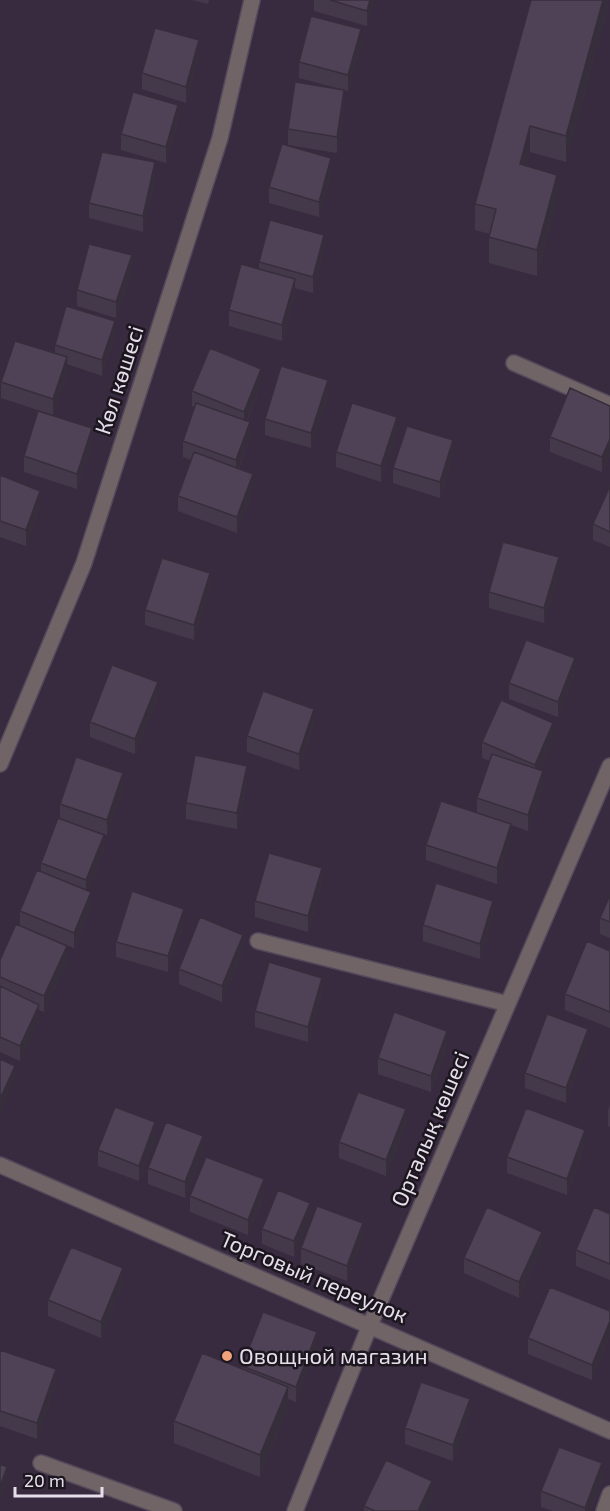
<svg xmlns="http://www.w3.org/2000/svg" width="610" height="1511" font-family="'Exo 2',sans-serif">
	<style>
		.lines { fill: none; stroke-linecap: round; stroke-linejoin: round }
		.service-casing { stroke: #54485b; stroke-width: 18 }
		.minor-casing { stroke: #54485b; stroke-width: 18 }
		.service { stroke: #716466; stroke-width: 15 }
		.minor { stroke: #716466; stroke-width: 15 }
		.wall { fill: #44394a }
		.shaded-wall { fill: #372e3c }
		.building { fill: #4f4256; stroke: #372e3c; stroke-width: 1.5 }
		.poi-dot { fill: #f0a27a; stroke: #1c161f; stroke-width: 2 }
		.labels { text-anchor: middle; stroke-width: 5; stroke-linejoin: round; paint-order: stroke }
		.street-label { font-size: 22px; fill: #e6deeb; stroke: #1c161f }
		.poi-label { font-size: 22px; fill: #e6deeb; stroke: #1c161f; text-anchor: start }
	</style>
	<rect width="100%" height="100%" fill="#382b3f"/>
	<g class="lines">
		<!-- service casing -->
		<g class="service-casing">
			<path id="service" d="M514,363L610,405"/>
		</g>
		<!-- minor casing -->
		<g class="minor-casing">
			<path id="minor" d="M0,764L84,563L220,138L252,0
				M258,941L508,1004
				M0,1165L610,1431
				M41,1463L174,1511
				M295,1511L370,1325L610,766
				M604,1511L610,1494"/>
		</g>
		<!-- service -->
		<use href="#service" class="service"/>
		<!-- minor -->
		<use href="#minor" class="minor"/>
	</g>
	<!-- wall -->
	<path class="wall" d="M192,0H209L208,4Z
		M314,0H375L367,26L314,11Z
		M608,0V6L566,162L530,152L526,166L557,201L537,276L489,263V237L490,234L475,230V204Z
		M361,45L348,91L299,78V62Z
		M199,55L186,103L142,89V73Z
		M344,106L337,153L288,145V129Z
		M178,121L166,163L121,150V134Z
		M331,174L319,217L269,203V187Z
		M155,178L143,232L89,218V203Z
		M324,250L313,293L295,288V295L282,341L229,326V310L259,269V262Z
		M132,271L116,318L77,306V290Z
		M115,336L102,376L67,364V373L53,415L1,398V382L55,354V345Z
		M261,385L247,421L250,437L239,469L253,490L237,533L178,511V496L191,460L183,457V441L195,407L192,406V391Z
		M328,396L311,448L265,435V419Z
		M610,406V455L602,472L550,452V437Z
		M397,433L381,482L336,467V452Z
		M92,444L77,489L24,472V456Z
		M453,456L440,498L393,483V468Z
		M0,475L40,507L26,546L0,537Z
		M610,486V547L593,540V524Z
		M559,573L544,623L489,608V592Z
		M210,588L194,640L145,625V610Z
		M575,674L558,717L509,699V683Z
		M158,697L135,754L90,737V722Z
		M314,724L299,770L247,752V736Z
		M553,739L539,770L543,787L528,831L511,825V839L497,884L426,860V845L477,812V798L490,761L482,758V742Z
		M247,782L237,829L186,819V803Z
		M123,789L107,835L86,828L104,850L88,891L91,908L74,948L43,936L67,962L44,1012L39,1010V1021L20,1061L0,1052V960L20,926V911L41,872V863L60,818V804Z
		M322,884L308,932L255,917V901Z
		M610,895V938L600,934V918Z
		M493,917L480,959L423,941V925Z
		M184,924L168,972L116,957V942Z
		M243,951L222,1002L179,984V969Z
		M610,951V1028L565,1010V994Z
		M322,993L308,1042L255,1027V1011Z
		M588,1044L566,1103L525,1088V1073Z
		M447,1046L431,1092L378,1074V1058Z
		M610,1105V1127L608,1126V1110Z
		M406,1125L386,1176L339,1158V1142Z
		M155,1138L139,1181L98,1166V1150Z
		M585,1145L567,1195L507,1173V1157Z
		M203,1151L185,1198L148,1184V1168Z
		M264,1195L248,1235L190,1212V1196Z
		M610,1214V1280L576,1266V1250Z
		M310,1219L294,1257L262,1244V1229Z
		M363,1238L347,1281L301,1264V1248Z
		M542,1247L519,1298L464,1273V1258Z
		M123,1284L101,1338L48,1316V1300Z
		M610,1311V1336L592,1380L528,1354V1338Z
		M317,1348L296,1402L288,1399V1409L260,1477L174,1443V1421L242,1369V1366Z
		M0,1350L56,1385L37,1439L0,1426Z
		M470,1414L453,1461L405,1444V1428Z
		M602,1479L590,1511H553L541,1507V1491Z
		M432,1497L425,1511H364V1506Z"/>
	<!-- shaded-wall -->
	<path class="shaded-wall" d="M370,0H375L367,26V11Z
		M603,0H608V6L566,162V136Z
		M361,29V45L348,91V75Z
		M199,40V55L186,103V87Z
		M344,90V106L337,153V137Z
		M178,105V121L166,163V147Z
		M530,126V152L520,191V164Z
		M331,158V174L319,217V202Z
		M155,162V178L143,232V216Z
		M557,175V201L537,276V250Z
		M324,235V250L313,293V277Z
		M132,255V271L116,318V302Z
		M295,279V295L282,341V325Z
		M115,321V336L102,376V360Z
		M67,357V373L53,415V399Z
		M261,369V385L244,427V412Z
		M328,380V396L311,448V433Z
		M397,417V433L381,482V466Z
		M250,422V437L236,476V460Z
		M92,428V444L77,489V474Z
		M610,439V455L602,472V457Z
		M453,440V456L440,498V482Z
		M253,474V490L237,533V517Z
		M40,491V507L26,546V530Z
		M559,557V573L544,623V608Z
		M210,573V588L194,640V625Z
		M575,658V674L558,717V702Z
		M158,682V697L135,754V739Z
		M314,709V724L299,770V754Z
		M553,723V739L535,781V765Z
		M247,766V782L237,829V813Z
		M543,771V787L528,831V815Z
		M123,773V789L107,835V820Z
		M511,824V839L497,884V868Z
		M104,835V850L86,896V880Z
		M322,868V884L308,932V916Z
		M91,892V908L74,948V933Z
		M493,901V917L480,959V944Z
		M184,909V924L168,972V956Z
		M243,935V951L222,1002V986Z
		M67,946V962L44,1012V996Z
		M322,978V993L308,1042V1027Z
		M39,1005V1021L20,1061V1046Z
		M588,1029V1044L566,1103V1088Z
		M447,1031V1046L431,1092V1076Z
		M15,1066V1081L0,1115V1099Z
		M406,1109V1125L386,1176V1160Z
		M155,1122V1138L139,1181V1166Z
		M585,1130V1145L567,1195V1179Z
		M203,1136V1151L185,1198V1182Z
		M264,1179V1195L248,1235V1220Z
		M310,1203V1219L294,1257V1241Z
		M363,1223V1238L347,1281V1266Z
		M542,1232V1247L519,1298V1282Z
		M123,1268V1284L101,1338V1322Z
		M610,1321V1336L592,1380V1365Z
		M317,1332V1348L296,1402V1387Z
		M56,1369V1385L37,1439V1423Z
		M288,1387V1409L260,1477V1455Z
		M470,1399V1414L453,1461V1445Z
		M602,1463V1479L590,1511H585V1508Z
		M7,1467V1483L0,1503V1487Z
		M432,1481V1497L425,1511H418Z"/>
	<!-- building -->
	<path class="building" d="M330,0H370L367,11Z
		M531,0H603L566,136L530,126L520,164L557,175L537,250L489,237L496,209L475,204Z
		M311,16L361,29L348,75L299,62Z
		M155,28L199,40L186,87L142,73Z
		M295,82L344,90L337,137L288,129Z
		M133,92L178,105L166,147L121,134Z
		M282,144L331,158L319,202L269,187Z
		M102,152L155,162L143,216L89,203Z
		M270,220L324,235L313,277L259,262Z
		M89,244L132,255L116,302L77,290Z
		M241,264L295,279L282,325L229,310Z
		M66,306L115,321L102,360L55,345Z
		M15,341L67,357L53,399L1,382Z
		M210,348L261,369L244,412L192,391Z
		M281,366L328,380L311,433L265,419Z
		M570,388L610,406V439L602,457L550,437Z
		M196,403L250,422L236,460L183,441Z
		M352,403L397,417L381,466L336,452Z
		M38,411L92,428L77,474L24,456Z
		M407,426L453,440L440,482L393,468Z
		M194,452L253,474L237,517L178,496Z
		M0,475L40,491L26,530L0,521Z
		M610,486V532L593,524Z
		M503,542L559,557L544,608L489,592Z
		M162,558L210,573L194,625L145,610Z
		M526,640L575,658L558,702L509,683Z
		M112,665L158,682L135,739L90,722Z
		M263,691L314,709L299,754L247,736Z
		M501,700L553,723L535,765L482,742Z
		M492,754L543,771L528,815L477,798Z
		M195,755L247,766L237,813L186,803Z
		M76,757L123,773L107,820L60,804Z
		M441,801L511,824L497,868L426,845Z
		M58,818L104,835L86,880L41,863Z
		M269,853L322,868L308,916L255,901Z
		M37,870L91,892L74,933L20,911Z
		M436,883L493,901L480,944L423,925Z
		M132,891L184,909L168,956L116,942Z
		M610,895V922L600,918Z
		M200,917L243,935L222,986L179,969Z
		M16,924L67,946L44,996L0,977V960Z
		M587,941L610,951V1012L565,994Z
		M269,962L322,978L308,1027L255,1011Z
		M0,986L39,1005L20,1046L0,1037Z
		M394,1012L447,1031L431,1076L378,1058Z
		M547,1014L588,1029L566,1088L525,1073Z
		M0,1059L15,1066L0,1099Z
		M358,1092L406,1109L386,1160L339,1142Z
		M115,1107L155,1122L139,1166L98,1150Z
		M526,1108L585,1130L567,1179L507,1157Z
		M166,1122L203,1136L185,1182L148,1168Z
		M206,1157L264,1179L248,1220L190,1196Z
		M278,1190L310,1203L294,1241L262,1229Z
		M317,1206L363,1223L347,1266L301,1248Z
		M487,1207L542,1232L519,1282L464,1258Z
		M594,1207L610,1214V1264L576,1250Z
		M71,1247L123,1268L101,1322L48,1300Z
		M550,1287L610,1311V1321L592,1365L528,1338Z
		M263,1312L317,1332L296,1387L242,1366Z
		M0,1350L56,1369L37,1423L0,1411Z
		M202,1353L288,1387L260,1455L174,1421Z
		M421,1382L470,1399L453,1445L405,1428Z
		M559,1447L602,1463L585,1508L541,1491Z
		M386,1460L432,1481L418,1511H375L364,1506Z
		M0,1464L7,1467L0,1487Z"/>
	<!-- markers -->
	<circle class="poi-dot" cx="227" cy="1356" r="6"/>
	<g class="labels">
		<!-- street labels -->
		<g class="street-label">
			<text transform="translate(119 380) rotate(-72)" y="8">Көл көшесі</text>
			<text transform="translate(430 1129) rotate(-67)" y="8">Орталық көшесі</text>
			<text transform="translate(314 1277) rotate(23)" y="8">Торговый переулок</text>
		</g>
		<!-- poi labels -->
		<g class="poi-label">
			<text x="239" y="1364">Овощной магазин</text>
		</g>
	</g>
	<!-- scale -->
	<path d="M15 1487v9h87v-9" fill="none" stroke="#e6deeb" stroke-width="3"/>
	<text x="24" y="1487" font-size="18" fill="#e6deeb" stroke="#1c161f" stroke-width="4.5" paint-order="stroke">20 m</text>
</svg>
